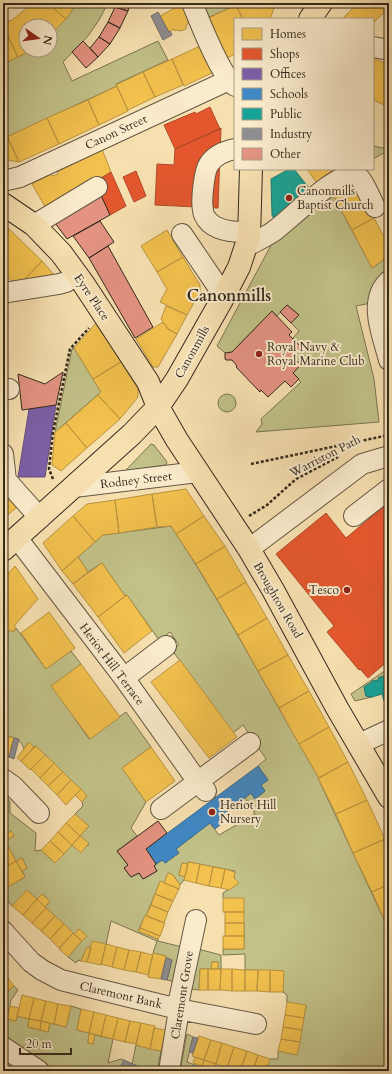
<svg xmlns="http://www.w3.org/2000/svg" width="392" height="1074" font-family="Cardo,serif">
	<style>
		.green { fill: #c1c188; stroke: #7a7552 }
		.homes { fill: #f2c14e; stroke: #b9933f }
		.shops { fill: #e4572e; stroke: #af4929 }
		.offices { fill: #7b5ea7; stroke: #654e7e }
		.schools { fill: #3f88c5; stroke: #3b6c93 }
		.public { fill: #17a398; stroke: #1f7e73 }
		.industry { fill: #8d8d92; stroke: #726f6f }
		.building { fill: #e49382; stroke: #33291d }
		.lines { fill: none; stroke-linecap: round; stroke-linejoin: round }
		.minor-casing { stroke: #645742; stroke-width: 22 }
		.major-casing { stroke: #33291d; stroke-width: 24 }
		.path { stroke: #33291d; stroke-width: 2.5; stroke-dasharray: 3 2; stroke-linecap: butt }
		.minor { stroke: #faebcc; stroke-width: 20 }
		.major { stroke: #f7e0b0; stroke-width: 22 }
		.poi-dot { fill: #8f2418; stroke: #faebcc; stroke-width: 1.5 }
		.labels { text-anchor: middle; stroke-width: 4; stroke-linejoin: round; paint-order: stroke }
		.street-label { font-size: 12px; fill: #33291d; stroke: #faebcc }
		.poi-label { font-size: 12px; fill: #33291d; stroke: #faebcc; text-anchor: start }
		.district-label { font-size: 16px; font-weight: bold; fill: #33291d; stroke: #faebcc }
	</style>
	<rect width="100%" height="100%" fill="#f7e0b0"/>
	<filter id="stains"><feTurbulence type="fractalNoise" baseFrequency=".005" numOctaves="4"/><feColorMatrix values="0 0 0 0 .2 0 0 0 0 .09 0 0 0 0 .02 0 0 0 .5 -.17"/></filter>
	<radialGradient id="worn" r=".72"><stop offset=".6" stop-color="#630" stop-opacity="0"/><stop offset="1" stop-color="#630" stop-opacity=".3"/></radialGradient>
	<!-- green -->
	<path class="green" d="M77,3H108L99,20L88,36L63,62L72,81L158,41L168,60L116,84L117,86L7,137L6,133H3V64L31,50H50V35L66,19Z
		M199,3H232L230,8L207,18Z
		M373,146L389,149V150L373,159Z
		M331,191L372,268L389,256V271L381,278L371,303L356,306L374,379L379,422L256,432L262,424L261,419L301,382L293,373L301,365L292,356L301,347L293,338L299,331L291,323L299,315L287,305L277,316L272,311L232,352L225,353L217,346L275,238Z
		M74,348L101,392L55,432L72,349Z
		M218 403a9 9 0 1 1 18 0a9 9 0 1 1-18 0Z
		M151,444L154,445L167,462L166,465L125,471Z
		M171,526C225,607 269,694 319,778H318L389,930V1071H266L270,1059H278V1051L297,1054L306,1006L287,1002V995L283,992V971L245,970V954L223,955V949H244V923L223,898V893L239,883L234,878L235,871L188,862V864L182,863L179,875L185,877L184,880L180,885L173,875L168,873L164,883L160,882L146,916H145L138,931L158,939V941L182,947L175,982L167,980L172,960L166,958V956L153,953L157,941L111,921L106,944L91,948L87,947L81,961L78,960L76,963L68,957L86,936L79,929L74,934L45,907L50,901L42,894L37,899L12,906L5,897L7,895L4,889L25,877L22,871L27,868L22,858L16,861L8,846L3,848V842L14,836L11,831L3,836V791L10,802V813L36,833L35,851L41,850L55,863L72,845L81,852L89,844L80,836L89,826L75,814L83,806L82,802L87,796L36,746L34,747L29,742L24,749C20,737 14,738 3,735V642L4,640L3,638L11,630L13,632L16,628L46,669L71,651L81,664L52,686L89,739L126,712L151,747L122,768L146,802L131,828L137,836L117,851L128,865L124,868L131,877L139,873L143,879L157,871L154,866L162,860L165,863L179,853L176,849L210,823L219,835L255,814L245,798L251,793L255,799L265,791L261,785L268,780L258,766L266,759L243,725L233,733L172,650L179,645L170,632L159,640L127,595L125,596L102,563L88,572L78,557L103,535Z
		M389,668V675L379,677V680L372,681V682L364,687L366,696L372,697L355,701L351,694Z
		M198,949L221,955V969H218V962H212L211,969H200L199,990L190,989Z
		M14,986L18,990L11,1000L7,1019L16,1021L17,1016L29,1019L28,1027L48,1032L50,1023L66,1027L71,1006L81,1009L77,1030L89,1033L88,1043L93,1044L95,1035L113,1039L108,1063L121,1059L124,1060L125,1068L123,1071H57L52,1067H43L3,1039V995Z
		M187,1034L193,1037L187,1062L202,1068L200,1071H180Z
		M136,1045L161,1051L157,1071H148L132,1064Z
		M3,1053L27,1071H3Z"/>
	<!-- homes -->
	<path class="homes" d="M31,3H47L66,19L50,35V26H26V50H31L18,57L3,26V23L12,20L32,4Z
		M47,3H77L66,19Z
		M184,3L193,20L187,22L188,24L186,25V29L181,31L177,30L175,31L174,29L169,32L160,16Z
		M232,3H235L243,19H235V54L225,59L206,19L230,8Z
		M235,3H276L270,19H243Z
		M358,3H389V8L373,23V19H342Z
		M3,26L18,57L3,64Z
		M202,45L214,72L184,86L172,59Z
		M373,58L389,65V107L373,100Z
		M172,59L183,85L155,97L143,72Z
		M143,72L155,97L128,110L116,85Z
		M117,86L128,111L99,125L88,100Z
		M88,100L99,125L59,144L47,118Z
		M47,118L59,144L19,162L7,137Z
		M3,133H6L19,162L3,159Z
		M102,149L111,172L47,210L32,184L51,174L52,176L58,174L57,172Z
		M307,169H344L319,186Z
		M353,179L374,218L352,230L331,191Z
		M374,218L383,235L389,233V256L372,268L352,230Z
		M4,224L42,261L22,282L14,283L3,273V226Z
		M167,230L183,257L157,272L141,246Z
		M183,257L200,285V292L187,315L160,302L167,289L157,272Z
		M42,261L56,277L22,282Z
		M166,306L187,315L177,334L168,329L161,319Z
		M97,322L121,362L93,379L74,348Z
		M163,322L168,329L177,334L158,367H153L136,339Z
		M121,362L138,389V397L120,419L98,395L101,392L93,379Z
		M98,395L120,419L87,448L66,423Z
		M66,423L87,448L61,471L52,465L55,432Z
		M186,489L204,516L176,534L171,526L157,527L152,494Z
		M3,491L17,507L3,519Z
		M152,494L157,527L119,533L115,500Z
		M115,500L119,533L103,535L95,542L73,516L87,504Z
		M73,516L95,542L62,571L43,543Z
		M204,516L225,546L196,564L176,534Z
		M225,546L246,582L217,599L196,564Z
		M78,557L88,572L73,584L62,571Z
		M102,563L125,596L98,617L73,584Z
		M15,566L38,599L14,626L16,628L13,632L11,630L6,634L3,631V579Z
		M246,582L267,618L238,635L217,599Z
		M127,595L152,631L124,653L98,617Z
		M49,612L75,648L46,669L21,633Z
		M267,618L288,655L258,671L238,635Z
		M288,655L309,691L279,708L258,671Z
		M180,660L237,737L209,758L151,682Z
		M81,664L120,717L90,739L51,686Z
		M309,691L329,727L299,744L279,708Z
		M329,727L348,762L319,778L299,744Z
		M3,735L14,738L9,757L3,756Z
		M29,742L34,747L21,761L17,758Z
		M36,746L45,755L30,770L21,761Z
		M151,747L175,781L146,802L122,768Z
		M45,755L54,763L40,778L31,769Z
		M348,762L367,800L336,814L318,778Z
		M54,763L63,772L48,786L40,778Z
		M63,772L71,780L57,795L48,786Z
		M71,780L81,789L66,805L57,795Z
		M81,789L87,796L82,802L75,795Z
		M367,800L385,839L353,853L336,814Z
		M75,814L89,826L80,836L66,823Z
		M66,823L80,836L72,845L58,832Z
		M11,831L14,836L3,842V836Z
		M58,832L72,845L64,854L50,841Z
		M80,836L89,843L81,853L72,845Z
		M385,839L389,847V884L372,892L353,853Z
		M50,841L64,854L55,863L41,850Z
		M8,846L16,861L3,869V848Z
		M22,858L27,868L22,871L16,861Z
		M16,861L25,877L4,889L3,869Z
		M188,862L200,864L196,883L184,880Z
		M182,863L188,864L185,877L179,875Z
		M200,864L213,867L209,886L196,883Z
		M213,867L225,869L221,888L209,886Z
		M225,869L235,872L234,878L239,883L229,890L221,888Z
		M168,873L173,875L180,885L179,889L164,883Z
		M160,881L179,889L173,901L155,894Z
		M389,884V930L372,892Z
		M27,890L37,899L23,915L12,906Z
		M42,894L50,901L45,907L37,899Z
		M155,894L173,901L168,912L151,905Z
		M223,898H244V912H223Z
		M37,899L46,908L32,923L23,915Z
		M151,905L168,912L164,923L146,916Z
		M46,908L55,916L41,931L32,923Z
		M225,912H244V923H225Z
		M145,915L165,923L160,936L140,928Z
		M55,916L64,924L50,939L41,931Z
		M225,923H244V936H225Z
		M64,924L73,933L59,948L50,939Z
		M140,928L160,936L158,939L138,931Z
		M79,929L87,936L82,941L74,934Z
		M73,933L82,941L68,957L59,949Z
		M223,936H244V949H223Z
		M92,941L106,944L101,965L87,962Z
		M106,944L117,947L112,967L101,964Z
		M87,947L91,948L87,962L81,961Z
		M117,947L129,950L124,970L112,967Z
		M129,950L141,952L136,972L124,970Z
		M141,952L153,955L148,975L136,972Z
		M153,953L166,956L161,979L148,977Z
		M212,962H218V969H211Z
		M200,969H208V990H199Z
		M208,969H221L220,990H208Z
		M221,969H232V991L220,990Z
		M232,969L245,970V991H232Z
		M245,970H258L257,991H245Z
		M258,970H270V992L257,991Z
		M270,970L284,971L283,992H270Z
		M3,972L14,986L3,995Z
		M22,995L34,998L29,1019L17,1016Z
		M34,998L46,1001L41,1021L29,1019Z
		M46,1001L58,1004L54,1024L41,1021Z
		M287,1002L306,1005L304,1018L285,1015Z
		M58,1004L71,1006L66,1027L54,1024Z
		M10,1006L19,1008L16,1021L7,1019Z
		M81,1009L94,1012L89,1033L77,1030Z
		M94,1012L106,1015L101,1036L89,1033Z
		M106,1015L118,1018L113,1039L101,1036Z
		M285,1015L304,1018L302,1030L283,1027Z
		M118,1018L130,1021L125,1042L113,1039Z
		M29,1019L41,1021L40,1030L28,1027Z
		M41,1021L50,1023L48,1032L40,1030Z
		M130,1021L141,1023L136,1044L125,1042Z
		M141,1023L155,1026L150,1049L136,1045Z
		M283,1027L302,1030L300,1042L281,1039Z
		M154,1028L166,1030L161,1051L150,1049Z
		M89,1033L95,1035L93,1044L88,1043Z
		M199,1036L211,1040L204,1060L192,1056Z
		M281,1039L300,1042L297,1055L278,1051Z
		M211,1040L222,1043L216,1064L204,1060Z
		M222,1043L234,1047L227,1068L216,1064Z
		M234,1047L247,1051L240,1071L227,1068Z
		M247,1051L258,1055L253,1071H240Z
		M258,1055L270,1059L266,1071H253Z
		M195,1057L204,1060L202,1066L193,1063Z
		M204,1060L216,1064L213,1071L202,1067Z"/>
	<!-- shops -->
	<path class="shops" d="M210,107L220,129L175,149L164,125L195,112L196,114Z
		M221,128L218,208L155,205L157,164L174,165L175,149Z
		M136,171L146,196L134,202L123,177Z
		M111,172L126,206L110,215L95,182Z
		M389,502V660L368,678L360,669L359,670L327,632L334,626L276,554L326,513L346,538Z"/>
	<!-- offices -->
	<path class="offices" d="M56,405L45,477H18L29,409Z"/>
	<!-- schools -->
	<path class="schools" d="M258,766L268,780L261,785L265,791L255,799L251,793L221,816L225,821L215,829L210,823L176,849L179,853L165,863L162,860L156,864L146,849Z"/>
	<!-- public -->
	<path class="public" d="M289,169H294L313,193L274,219L272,215L271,179Z
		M389,675V700L384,701L382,694L372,697L366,696L364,687L372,682V681L379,680L378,678Z"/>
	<!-- industry -->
	<path class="industry" d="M158,12L169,32L170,31L172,35L163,40L151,16Z
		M14,738L19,739L14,759L9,757Z
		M166,958L172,960L167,980L161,979Z
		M193,1037L198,1038L193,1053L189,1052Z
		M124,1060L146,1070L145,1071H133L121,1066Z"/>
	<!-- building -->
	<path class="building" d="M116,3H130L128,11L115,7Z
		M115,7L128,11L120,28L108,22Z
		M108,22L120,28L110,44L99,37Z
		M99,37L110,44L98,57L90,48Z
		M83,41L98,57L86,68L72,52Z
		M99,191L110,215L67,239L52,219Z
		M100,221L114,242L89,258L73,236Z
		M108,246L153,327L135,338L89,258Z
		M287,305L299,315L291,323L280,312Z
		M272,311L292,332L289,335L301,347L292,356L301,365L293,373L299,379L291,387L285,381L268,397L261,390L260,392L236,367L237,366L232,360H226L225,359V353L232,352Z
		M63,372L56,405L22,410L18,374L45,384Z
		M158,821L167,833L146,849L156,864L154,866L157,871L143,879L139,873L131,877L124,868L128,865L117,851Z"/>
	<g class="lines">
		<!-- minor casing -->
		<g class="minor-casing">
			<path id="minor" d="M192,3C200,22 220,75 235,86
				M373,47L389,50
				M235,149C225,151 215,155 209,164C204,171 201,201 203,210C203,215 207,220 210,223C221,232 236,232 249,232
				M3,181L20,177L229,80
				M34,225L97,187
				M182,234L224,296
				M247,246C256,241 266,237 274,231C288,221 340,169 356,175C363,178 371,200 375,207
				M389,281C367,301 383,336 389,360
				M3,293L59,284L66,282L77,274
				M3,390L9,389
				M3,454L6,480L40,518
				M74,487L198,472
				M354,516L389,489
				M17,538L124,678L198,782L206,791
				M249,549L362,464L389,456
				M124,678L166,646
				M359,744L389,730
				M3,779L13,786L39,813
				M161,809L250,743
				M3,931L31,962L42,970L61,980L178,1009L256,1024
				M3,1047L39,1071
				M169,1071L178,1016L179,1000L196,920"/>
		</g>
		<!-- major casing -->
		<g class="major-casing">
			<path id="major" d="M310,19L321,3
				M3,204L34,225L61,253L83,283L148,382L158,407L177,440L249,549L273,590L337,708L389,797
				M3,550L132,434L158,407L177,379L224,296L239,267L249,237L251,169"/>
		</g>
		<!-- path -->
		<path class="path" d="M251,464L389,435
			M53,479L49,469L53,432L70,349L89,328
			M249,516L267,505L296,479L338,457"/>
		<!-- minor -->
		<use href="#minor" class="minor"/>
		<!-- major -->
		<use href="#major" class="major"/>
	</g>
	<!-- markers -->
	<g class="poi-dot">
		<circle cx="289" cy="198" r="4"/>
		<circle cx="259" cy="354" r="4"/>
		<circle cx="347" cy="590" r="4"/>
		<circle cx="212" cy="812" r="4"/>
	</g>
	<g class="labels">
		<!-- street labels -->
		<g class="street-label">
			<text transform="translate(116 132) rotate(-25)" y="4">Canon Street</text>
			<text transform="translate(92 297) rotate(56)" y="4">Eyre Place</text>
			<text transform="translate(192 352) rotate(-61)" y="4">Canonmills</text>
			<text transform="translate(325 456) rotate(-27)" y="4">Warriston Path</text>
			<text transform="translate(136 480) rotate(-7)" y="4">Rodney Street</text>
			<text transform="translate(278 600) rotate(60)" y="4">Broughton Road</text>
			<text transform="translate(112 664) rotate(53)" y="4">Heriot Hill Terrace</text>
			<text transform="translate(121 995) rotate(13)" y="4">Claremont Bank</text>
			<text transform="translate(182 995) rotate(-81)" y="4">Claremont Grove</text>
		</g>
		<!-- poi labels -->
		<g class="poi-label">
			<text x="297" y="195">Canonmills<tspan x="297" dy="14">Baptist Church</tspan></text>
			<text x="267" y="351">Royal Navy &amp;<tspan x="267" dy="14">Royal Marine Club</tspan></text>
			<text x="339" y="594" text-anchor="end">Tesco</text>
			<text x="220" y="809">Heriot Hill<tspan x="220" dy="14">Nursery</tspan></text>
		</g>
		<!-- district labels -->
		<g class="district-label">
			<text x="229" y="301">Canonmills</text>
		</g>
	</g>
	<!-- margin -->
	<rect width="392" height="1074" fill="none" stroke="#f7e0b0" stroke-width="16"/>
	<rect x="4" y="4" width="384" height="1066" fill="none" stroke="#33291d" stroke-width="2"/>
	<rect x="8" y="8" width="376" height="1058" fill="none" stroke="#33291d"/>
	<!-- legend -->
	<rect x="234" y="18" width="140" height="152" fill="#faebcc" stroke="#aa9d86"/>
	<rect x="242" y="28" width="20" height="12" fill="#f2c14e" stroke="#aa9d86"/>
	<text x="270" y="38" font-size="12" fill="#33291d">Homes</text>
	<rect x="242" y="48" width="20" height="12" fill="#e4572e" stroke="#aa9d86"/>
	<text x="270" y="58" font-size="12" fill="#33291d">Shops</text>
	<rect x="242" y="68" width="20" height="12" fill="#7b5ea7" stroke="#aa9d86"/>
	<text x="270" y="78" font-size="12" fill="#33291d">Offices</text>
	<rect x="242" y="88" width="20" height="12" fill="#3f88c5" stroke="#aa9d86"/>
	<text x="270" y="98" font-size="12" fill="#33291d">Schools</text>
	<rect x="242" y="108" width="20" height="12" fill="#17a398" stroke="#aa9d86"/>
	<text x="270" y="118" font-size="12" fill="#33291d">Public</text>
	<rect x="242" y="128" width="20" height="12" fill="#8d8d92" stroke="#aa9d86"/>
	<text x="270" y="138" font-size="12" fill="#33291d">Industry</text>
	<rect x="242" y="148" width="20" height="12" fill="#e49382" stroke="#aa9d86"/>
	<text x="270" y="158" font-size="12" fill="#33291d">Other</text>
	<!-- north arrow -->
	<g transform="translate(38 38) rotate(103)"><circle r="19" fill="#faebcc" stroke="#aa9d86"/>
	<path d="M0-3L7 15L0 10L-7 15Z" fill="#8f2418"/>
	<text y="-6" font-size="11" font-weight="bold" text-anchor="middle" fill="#33291d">N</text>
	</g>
	<!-- scale -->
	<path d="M20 1048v6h51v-6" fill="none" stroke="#33291d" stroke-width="2"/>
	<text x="26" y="1048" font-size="12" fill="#33291d" stroke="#faebcc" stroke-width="3" paint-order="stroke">20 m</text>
	<rect width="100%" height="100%" filter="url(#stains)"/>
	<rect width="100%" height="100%" fill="url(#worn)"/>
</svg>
